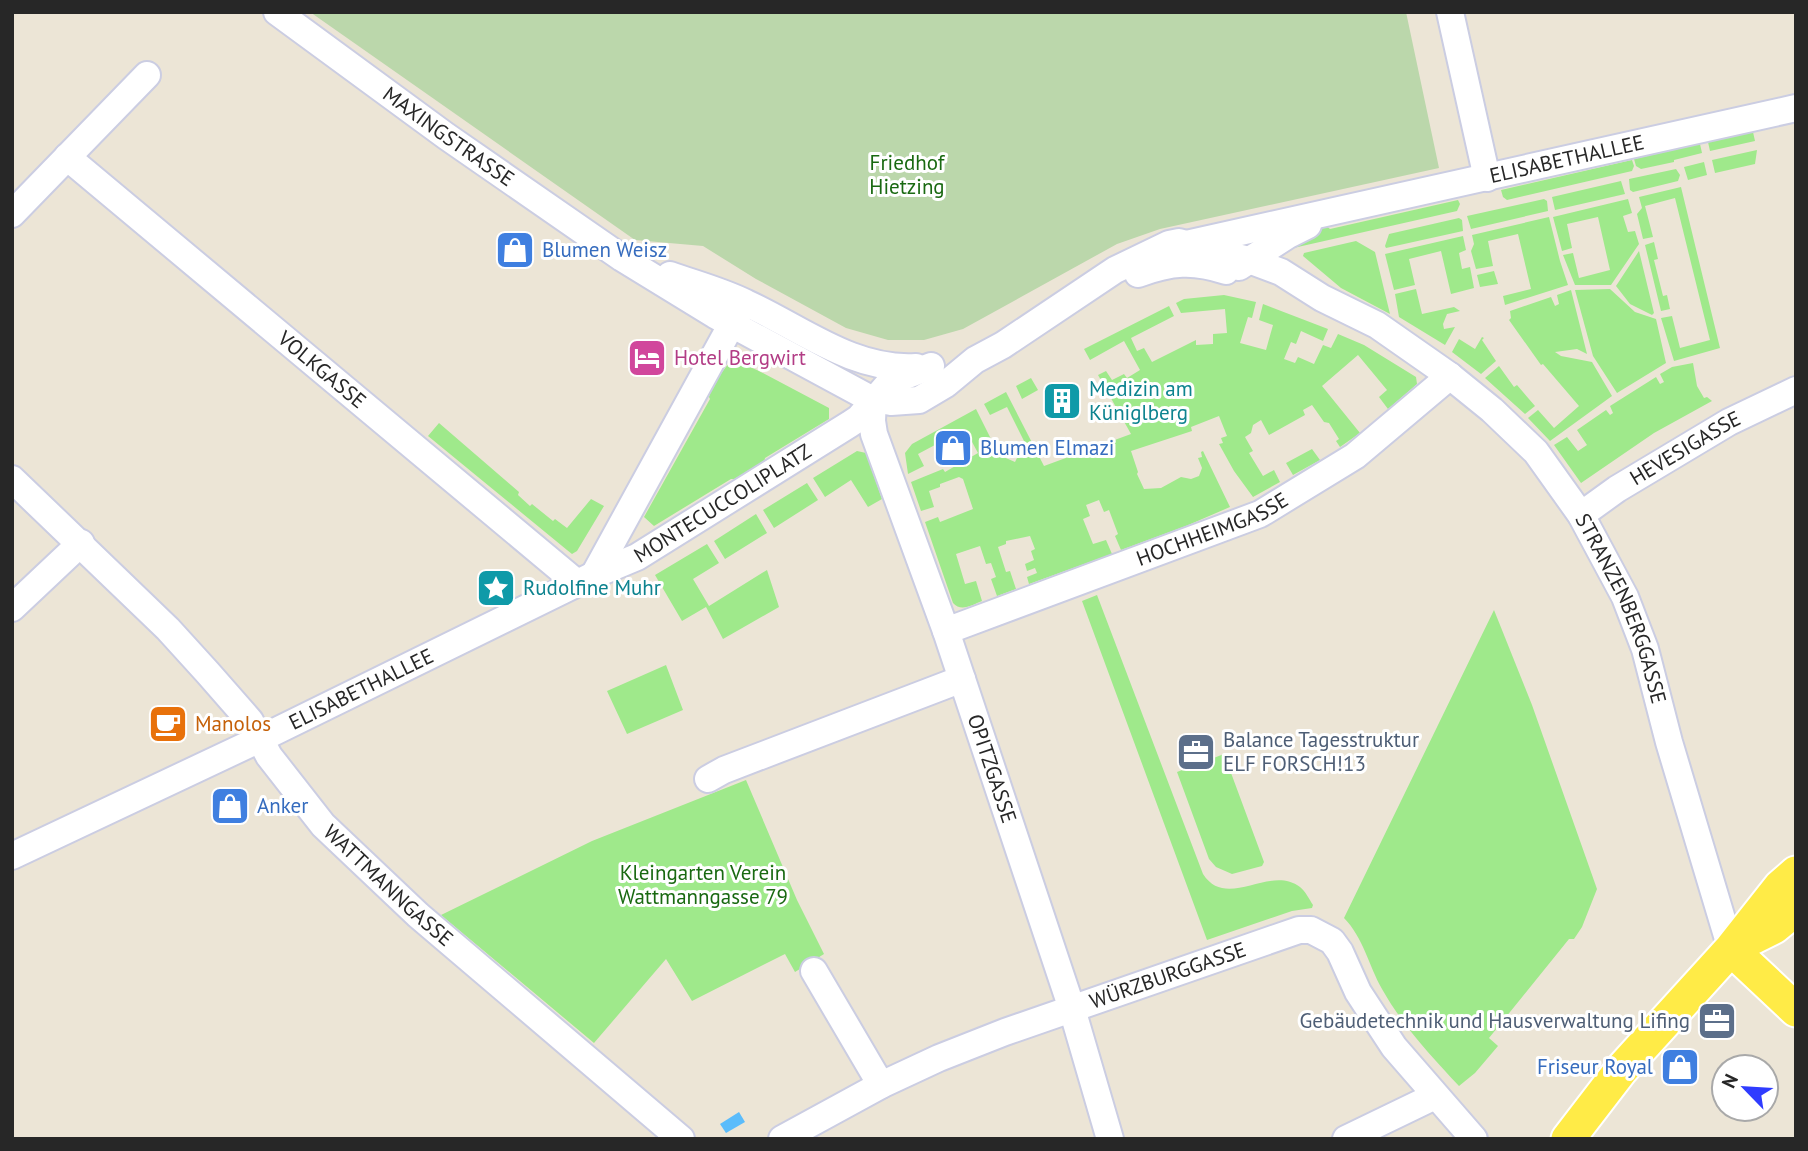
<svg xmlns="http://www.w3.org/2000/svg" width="1808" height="1151" font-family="'PT Sans',sans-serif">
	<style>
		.green { fill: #9fe98b }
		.cemetery { fill: #bbd7ab }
		.water { fill: #5bbcfb }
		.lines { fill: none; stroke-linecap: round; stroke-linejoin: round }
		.minor-casing { stroke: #cbcde2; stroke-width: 30 }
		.major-casing { stroke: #fff; stroke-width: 37 }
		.minor { stroke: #fff; stroke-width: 26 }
		.major { stroke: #ffeb47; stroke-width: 33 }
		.labels { text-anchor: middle; stroke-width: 6; stroke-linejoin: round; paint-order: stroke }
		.street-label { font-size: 21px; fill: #272727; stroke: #fff }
		.park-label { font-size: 21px; fill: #196911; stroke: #fff }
		.shop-label { font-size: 21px; fill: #366cbe; stroke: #fff; text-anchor: start }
		.hotel-label { font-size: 21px; fill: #b23c85; stroke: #fff; text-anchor: start }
		.culture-label { font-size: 21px; fill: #0d838f; stroke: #fff; text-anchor: start }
		.food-label { font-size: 21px; fill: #c56008; stroke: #fff; text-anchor: start }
		.service-label { font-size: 21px; fill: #4e5e75; stroke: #fff; text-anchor: start }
	</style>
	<rect width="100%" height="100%" fill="#ece5d6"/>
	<!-- green -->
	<path class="green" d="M1753,132L1755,141L1710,151L1708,142Z
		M1700,144L1702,153L1674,160V162L1641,169L1636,166L1634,159Z
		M1757,150L1755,164L1715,173L1712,160Z
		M1632,160L1634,166L1632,171L1507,200L1503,197L1501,190Z
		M1704,162L1707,175L1688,180L1684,167Z
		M1676,169L1680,175L1678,181L1633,192L1630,190L1629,179Z
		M1621,181L1625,194L1555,210L1552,197Z
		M1681,187L1720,348L1674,361L1661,318L1672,316L1680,348L1710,340L1675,198L1645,206L1653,237L1643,239L1637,214L1642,208L1639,197Z
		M1544,199L1547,201L1548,211L1471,229L1467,216Z
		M1628,199L1632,213L1623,216L1628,232L1635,231L1639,244L1611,285H1575L1563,255L1573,253L1579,278L1610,270L1598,217L1567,224L1572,248L1562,251L1553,217Z
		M1458,200L1460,204L1457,211L1280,251V245L1325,225L1330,229Z
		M1549,217L1560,261L1568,285L1505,305L1503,296L1531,289L1518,234L1488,241L1493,266L1476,269L1471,251L1474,244L1472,235Z
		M1459,218L1462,220L1463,231L1386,248L1385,246L1389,234Z
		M1463,236L1466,250L1459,253L1462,269L1470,267L1474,288L1451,294L1441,251L1409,259L1415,285L1394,290L1385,254Z
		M1356,241L1375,252L1390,314L1341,288L1303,256L1304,253Z
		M1654,242L1658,259L1654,260L1663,296L1667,295L1670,309L1661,311L1645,245Z
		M1639,251L1654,313L1652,315L1630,304L1616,286Z
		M1494,271L1498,284L1480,287L1477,275Z
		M1416,289L1422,314L1454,307L1460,311L1447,314L1443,324L1444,329L1455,327L1445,345L1399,317L1395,294Z
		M1610,289L1635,312L1656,319L1666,363L1617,393L1593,356L1575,290Z
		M1571,290L1587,354L1577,349L1555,352L1561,356L1592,362L1612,396L1550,441L1528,418L1538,410L1554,428L1579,406L1543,364L1541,365L1509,320L1511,318L1510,311L1551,297L1555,306L1559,304L1557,295Z
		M1224,295L1256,302L1252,318L1248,317L1240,343L1266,350L1273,325L1259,320L1263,304L1328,329L1323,341L1301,331L1296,344L1291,342L1284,359L1295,363L1298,357L1314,364L1323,345L1331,348L1338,334L1364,345L1416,377L1417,384L1388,409L1379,397L1387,390L1358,355L1322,386L1360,433L1340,447L1336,441L1339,439L1329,423L1324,422L1312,405L1303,410L1305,415L1269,435L1261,420L1253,425L1251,433L1245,437L1253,451L1249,453L1263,476L1274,470L1280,482L1253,497L1234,471L1219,444L1223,443L1221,438L1227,436L1219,416L1191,427L1192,431L1131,451L1138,472L1137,474L1144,489L1161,488L1181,477L1191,479L1199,476L1202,468L1198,458L1202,457L1201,452L1203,451L1230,507L1186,526L1121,550L1115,536L1118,534L1109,510L1104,512L1099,500L1086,505L1090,516L1083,519L1093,544L1106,540L1112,554L1029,584L1027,577L1037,573L1035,568L1027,571L1025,564L1034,560L1031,551L1035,549L1030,536L1006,541V544L998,547L1006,572L1010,571L1016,589L997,596L991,579L996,577L991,563L986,564L980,546L956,554L965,584L976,581L982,601C972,605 961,612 953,603L925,522L938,517L940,522L973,509L963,479L959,477L940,484V487L929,491L934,507L921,511L911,482L943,469L945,472L978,453L965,429L918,454L924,466L908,474L905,453L912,444L976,409L999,455L1015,462L1017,458L1016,456L1028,449L1007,407L990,415L984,404L1006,392L1044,466L1131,434L1098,375L1106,371L1112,380L1124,374L1127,378L1140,370L1124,341L1090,360L1084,349L1169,306L1174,316L1131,338L1137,351L1144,348L1152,362L1196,340V345L1213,344V334L1227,333L1225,309L1181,313L1176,303L1184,299Z
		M1482,337L1484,338L1482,340L1496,361L1481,374L1452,352L1459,339L1475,349Z
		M732,359L759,371L829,408V419L765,458L762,474L746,479H731L654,526L644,517L710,399L709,397L713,384Z
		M1693,363L1697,386L1704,398L1707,397L1712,401L1654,433L1581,483L1554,445L1567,437L1578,451L1587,445L1577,430L1606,410L1610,415L1613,413L1610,406L1656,377L1660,384L1664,382L1660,374L1672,367Z
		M1499,366L1514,387L1517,385L1535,406L1525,414L1485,378Z
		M1031,378L1038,390L1022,399L1016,386Z
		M439,423L519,492L518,495L530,506L532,504L553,521L555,519L567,528L591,499L604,506L577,551L572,554L567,550L428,436Z
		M1312,449L1320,460L1293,475L1286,463Z
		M857,451L866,453L882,499L868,507L851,480L825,497L813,478Z
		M807,483L818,500L774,528L763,510Z
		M756,514L767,533L725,559L714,541Z
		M707,544L719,563L693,579L709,606L767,570L779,607L723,639L706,607L682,621L655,575Z
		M1097,595L1203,874C1227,911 1269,864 1300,887C1306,892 1309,899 1313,905L1312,908L1292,911L1207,940L1082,601Z
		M1494,610L1532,705L1597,889L1582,927L1574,939H1569L1489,1038L1498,1046L1475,1073L1459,1086C1430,1055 1403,1026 1382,989C1369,966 1363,937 1344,918Z
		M666,665L683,710L627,734L607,691Z
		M1224,754L1264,862L1262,866L1232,874L1216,867L1209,859L1177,772Z
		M746,780L797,900L824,954L795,972L785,954L692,1001L666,959L594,1043L441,915L592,841Z"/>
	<!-- cemetery -->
	<path class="cemetery" d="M310,12H1406L1439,168L1160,229L1117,244L963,329L924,340H888L846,328L756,279L703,246L635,240Z"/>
	<!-- water -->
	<path class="water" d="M739,1112L745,1122L726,1133L720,1124Z"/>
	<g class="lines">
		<!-- minor casing -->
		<g class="minor-casing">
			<g id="minor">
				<path id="s1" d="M277,12L446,136L622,258L715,315L869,398L891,402L919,400L946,384L975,360L1003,345L1115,270L1169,244L1179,242L1249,260L1281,272L1322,298L1377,325L1450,376L1492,410L1536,452L1581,515L1625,597L1645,649L1669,742L1731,949"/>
				<path d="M1450,12L1487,178"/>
				<path id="s2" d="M67,157L577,583"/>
				<path d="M12,214L147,75"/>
				<path id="s3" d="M1191,243L1796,108"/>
				<path d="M1239,267L1288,235L1308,225"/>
				<path d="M1138,274C1171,262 1193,260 1226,271"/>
				<path d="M670,275C695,284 722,291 746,303C801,328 853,371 916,367"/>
				<path id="s4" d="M873,399L872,421L874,434L946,631L1072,1009L1110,1139"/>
				<path id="s5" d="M12,479L168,629L208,673L250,721L269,756L323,825L418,915L681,1139"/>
				<path id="s6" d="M1581,515L1617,489L1729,422L1796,390"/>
				<path d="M594,575L740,309"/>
				<path d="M12,608L81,543"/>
				<path id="s7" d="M946,631L1260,514L1355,456L1450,376"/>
				<path d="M708,779L724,770L962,679"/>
				<path id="s8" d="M12,856L260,739L594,575L637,557L850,424L859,418L890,382L931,366"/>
				<path d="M814,971L881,1085"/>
				<path id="s9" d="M782,1139L881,1085L939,1058L1005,1032L1299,930H1311L1332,941L1340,952L1358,992L1394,1047L1474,1139"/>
				<path d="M1346,1139L1435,1096"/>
			</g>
		</g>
		<!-- major casing -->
		<g class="major-casing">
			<path id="major" d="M1742,943L1774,927L1796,909
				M1731,949L1796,1010
				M1568,1139L1621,1070L1731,949L1780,887L1796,873"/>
		</g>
		<!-- minor -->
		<use href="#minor" class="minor"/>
		<!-- major -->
		<use href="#major" class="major"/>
	</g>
	<!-- icons -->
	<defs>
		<g id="shop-square" transform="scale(2.0125)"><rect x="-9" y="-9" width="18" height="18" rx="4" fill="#3f7fe0" stroke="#fff"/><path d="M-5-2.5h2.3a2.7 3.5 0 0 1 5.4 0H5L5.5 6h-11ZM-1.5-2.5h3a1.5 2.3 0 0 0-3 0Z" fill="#fff"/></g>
		<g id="hotel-square" transform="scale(2.0125)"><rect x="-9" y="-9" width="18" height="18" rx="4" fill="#d1479c" stroke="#fff"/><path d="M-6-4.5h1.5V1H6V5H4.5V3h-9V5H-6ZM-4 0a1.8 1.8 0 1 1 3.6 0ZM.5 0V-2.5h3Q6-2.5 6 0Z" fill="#fff"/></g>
		<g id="building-square" transform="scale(2.0125)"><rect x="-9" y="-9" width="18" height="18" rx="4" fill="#0f9aa8" stroke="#fff"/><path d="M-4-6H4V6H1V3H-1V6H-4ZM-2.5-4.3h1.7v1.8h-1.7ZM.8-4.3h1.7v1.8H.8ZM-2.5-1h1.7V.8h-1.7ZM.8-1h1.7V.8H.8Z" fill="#fff"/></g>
		<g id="sight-square" transform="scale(2.0125)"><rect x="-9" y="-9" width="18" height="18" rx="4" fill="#0f9aa8" stroke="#fff"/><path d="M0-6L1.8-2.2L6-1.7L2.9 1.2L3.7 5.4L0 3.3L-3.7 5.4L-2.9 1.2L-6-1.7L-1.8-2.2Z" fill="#fff"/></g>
		<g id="cafe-square" transform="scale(2.0125)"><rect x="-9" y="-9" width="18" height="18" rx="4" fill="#e8710a" stroke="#fff"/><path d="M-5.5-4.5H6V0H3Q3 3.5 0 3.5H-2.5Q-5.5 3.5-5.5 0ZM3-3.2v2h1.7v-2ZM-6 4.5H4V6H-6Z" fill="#fff"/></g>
		<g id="office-square" transform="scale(2.0125)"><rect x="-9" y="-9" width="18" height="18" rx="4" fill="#5c6f8a" stroke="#fff"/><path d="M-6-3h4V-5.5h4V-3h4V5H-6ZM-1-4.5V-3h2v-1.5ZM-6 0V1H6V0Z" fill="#fff"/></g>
	</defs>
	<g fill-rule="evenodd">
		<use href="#shop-square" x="515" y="250"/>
		<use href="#hotel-square" x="647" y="358"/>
		<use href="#building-square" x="1062" y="401"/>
		<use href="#shop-square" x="953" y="448"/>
		<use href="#sight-square" x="496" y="588"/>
		<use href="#cafe-square" x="168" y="724"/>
		<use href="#office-square" x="1196" y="752"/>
		<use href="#shop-square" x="230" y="806"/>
		<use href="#office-square" x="1717" y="1021"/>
		<use href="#shop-square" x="1680" y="1067"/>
	</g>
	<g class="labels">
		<!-- street labels -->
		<g class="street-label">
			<text dy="7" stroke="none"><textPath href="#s1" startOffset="212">MAXINGSTRASSE</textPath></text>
			<text dy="7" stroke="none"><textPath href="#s3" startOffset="385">ELISABETHALLEE</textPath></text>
			<text dy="7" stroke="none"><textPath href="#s2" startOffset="332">VOLKGASSE</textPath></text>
			<text dy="7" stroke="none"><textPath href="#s6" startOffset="124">HEVESIGASSE</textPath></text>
			<text dy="7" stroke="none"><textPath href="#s8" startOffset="794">MONTECUCCOLIPLATZ</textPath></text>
			<text dy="7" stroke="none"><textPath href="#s7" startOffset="285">HOCHHEIMGASSE</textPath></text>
			<text dy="7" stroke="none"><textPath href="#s1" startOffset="1664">STRANZENBERGGASSE</textPath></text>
			<text dy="7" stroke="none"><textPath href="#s8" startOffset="387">ELISABETHALLEE</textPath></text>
			<text dy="7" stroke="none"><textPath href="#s4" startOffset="390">OPITZGASSE</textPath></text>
			<text dy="7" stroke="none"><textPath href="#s5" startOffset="556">WATTMANNGASSE</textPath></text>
			<text dy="7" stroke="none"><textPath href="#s9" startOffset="420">WÜRZBURGGASSE</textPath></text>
		</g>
		<!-- park labels -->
		<g class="park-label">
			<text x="907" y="170">Friedhof<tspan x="907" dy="24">Hietzing</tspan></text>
			<text x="703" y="880">Kleingarten Verein<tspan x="703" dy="24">Wattmanngasse 79</tspan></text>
		</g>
		<!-- shop labels -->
		<g class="shop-label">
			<text x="542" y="257">Blumen Weisz</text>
			<text x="980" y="455">Blumen Elmazi</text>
			<text x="257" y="813">Anker</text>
			<text x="1653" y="1074" text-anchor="end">Friseur Royal</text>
		</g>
		<!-- hotel labels -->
		<g class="hotel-label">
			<text x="674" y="365">Hotel Bergwirt</text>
		</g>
		<!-- culture labels -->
		<g class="culture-label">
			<text x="1089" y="396">Medizin am<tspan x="1089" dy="24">Küniglberg</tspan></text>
			<text x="523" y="595">Rudolfine Muhr</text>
		</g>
		<!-- food labels -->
		<g class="food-label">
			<text x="195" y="731">Manolos</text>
		</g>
		<!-- service labels -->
		<g class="service-label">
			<text x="1223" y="747">Balance Tagesstruktur<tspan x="1223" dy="24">ELF FORSCH!13</tspan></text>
			<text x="1690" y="1028" text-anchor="end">Gebäudetechnik und Hausverwaltung Lifing</text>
		</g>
	</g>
	<!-- border -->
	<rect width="1808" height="1151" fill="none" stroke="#272727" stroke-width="28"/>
	<!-- north arrow -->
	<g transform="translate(1745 1088) rotate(295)"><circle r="33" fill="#ffffff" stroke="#a9a9a9" stroke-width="2"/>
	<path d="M0-5L12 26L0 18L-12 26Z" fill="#2f3cff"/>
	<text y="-10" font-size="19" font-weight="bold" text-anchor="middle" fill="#272727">N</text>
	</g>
</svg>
